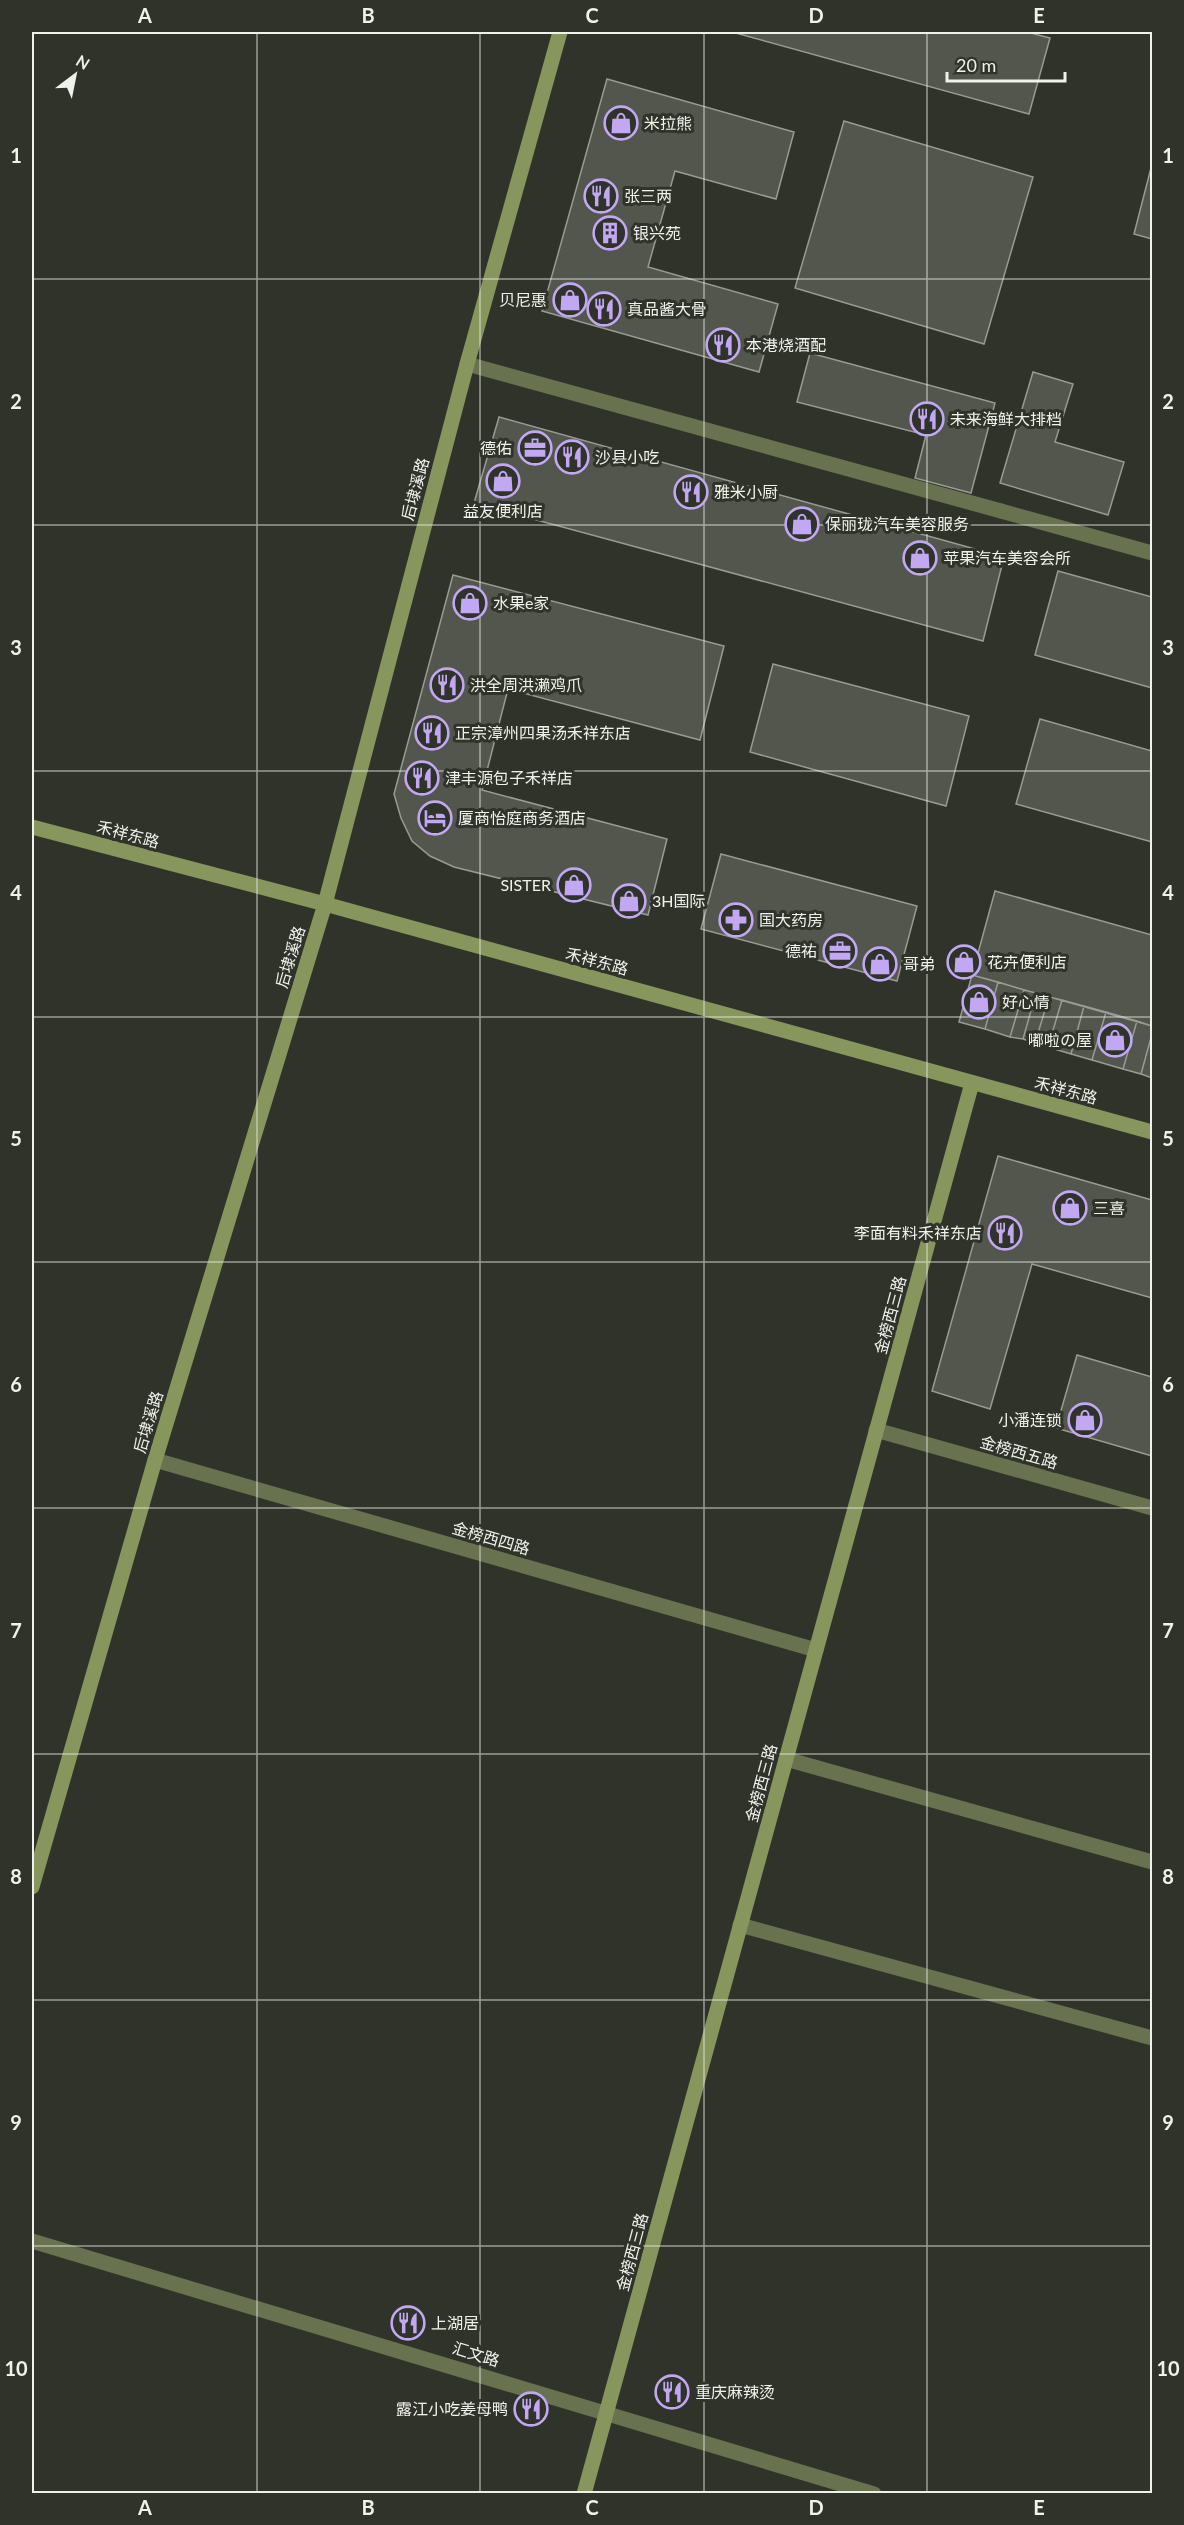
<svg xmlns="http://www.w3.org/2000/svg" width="1184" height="2525" font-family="Lato,'Noto Sans SC','Noto Sans JP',sans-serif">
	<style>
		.building { fill: #53564d; stroke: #989b91; stroke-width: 1.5 }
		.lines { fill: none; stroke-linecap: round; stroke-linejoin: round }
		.lane { stroke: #68724f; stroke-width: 15 }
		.street { stroke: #68724f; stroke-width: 15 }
		.secondary { stroke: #87965d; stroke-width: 15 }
		.grid { fill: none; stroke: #f0f1ec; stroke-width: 1.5; stroke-opacity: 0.55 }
		.labels { text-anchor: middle; stroke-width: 6; stroke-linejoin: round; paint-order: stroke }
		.poi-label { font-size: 16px; fill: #f0f1ec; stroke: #30332a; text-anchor: start }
		.street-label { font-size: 16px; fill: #f0f1ec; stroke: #30332a }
		.neatline { fill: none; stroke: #f0f1ec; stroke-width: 2 }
		.grid-label { font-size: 20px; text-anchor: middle; font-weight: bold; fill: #f0f1ec }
	</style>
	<rect width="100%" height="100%" fill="#30332a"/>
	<!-- building -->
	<path class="building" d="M732,32H1027L1050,38L1029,114Z
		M607,79L794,132L776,199L675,171L648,267L778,304L759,372L542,311Z
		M844,121L1033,177L984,344L795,288Z
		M1152,164V239L1134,234Z
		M810,353L995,403L971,493L915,478L926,435L797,402Z
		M1033,372L1073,384L1055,442L1124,462L1108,515L1000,483Z
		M499,417L1004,557L983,641L474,503Z
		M1058,571L1152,597V688L1035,655Z
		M453,575L724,646L700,740L508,689L482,790L667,839L648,915L454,867L430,856L412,841L401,818L394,794Z
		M773,664L969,716L946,806L750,752Z
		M1040,719L1152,751V842L1016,804Z
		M721,854L917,906L897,981L701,929Z
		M995,891L1152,935V1026L972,975Z
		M972,975L998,982L985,1029L959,1022Z
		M998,982L1024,990L1010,1037L985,1029Z
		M1024,990L1036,993L1023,1039L1010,1037Z
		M1036,993L1049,997L1035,1043L1023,1039Z
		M1049,997L1062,1000L1048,1047L1035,1043Z
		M1062,1000L1084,1006L1071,1054L1048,1047Z
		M1084,1006L1106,1012L1092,1060L1071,1054Z
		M1106,1012L1137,1021L1123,1069L1092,1060Z
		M1137,1021L1152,1026V1034L1141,1074L1123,1069Z
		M1152,1034V1078L1141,1074Z
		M998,1156L1152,1200V1298L1032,1264L990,1409L932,1391Z
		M1077,1355L1152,1377V1456L1056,1428Z"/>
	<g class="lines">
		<!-- lane -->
		<path class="lane" d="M1001,511L1152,553
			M786,1759L1152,1862"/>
		<!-- street -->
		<path class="street" d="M467,364L1001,511
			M876,1430L1152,1508
			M155,1460L816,1650
			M740,1925L1152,2038
			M32,2241L874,2494"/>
		<!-- secondary -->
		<path class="secondary" d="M32,827L325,904L1152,1132
			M32,1887L155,1460L325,904L467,364L560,32
			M584,2494L972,1083"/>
	</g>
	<!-- grid -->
	<path class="grid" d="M257,32V2494M480,32V2494M704,32V2494M927,32V2494M32,279H1152M32,525H1152M32,771H1152M32,1017H1152M32,1262H1152M32,1508H1152M32,1754H1152M32,2000H1152M32,2246H1152"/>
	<!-- icons -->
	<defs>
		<g id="shop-ring" transform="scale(1.725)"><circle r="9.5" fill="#30332a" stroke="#c2a7f2" stroke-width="1.5"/><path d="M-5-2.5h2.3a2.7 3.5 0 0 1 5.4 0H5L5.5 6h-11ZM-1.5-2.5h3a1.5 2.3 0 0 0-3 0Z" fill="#c2a7f2"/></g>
		<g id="restaurant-ring" transform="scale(1.725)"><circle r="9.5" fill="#30332a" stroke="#c2a7f2" stroke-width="1.5"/><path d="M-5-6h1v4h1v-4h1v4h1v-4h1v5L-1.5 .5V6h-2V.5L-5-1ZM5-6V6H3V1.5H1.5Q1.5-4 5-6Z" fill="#c2a7f2"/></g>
		<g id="building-ring" transform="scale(1.725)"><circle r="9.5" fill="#30332a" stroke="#c2a7f2" stroke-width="1.5"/><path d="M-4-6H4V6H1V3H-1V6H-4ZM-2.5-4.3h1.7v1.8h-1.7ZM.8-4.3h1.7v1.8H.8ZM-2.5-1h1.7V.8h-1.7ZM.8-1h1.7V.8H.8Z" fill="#c2a7f2"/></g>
		<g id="office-ring" transform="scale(1.725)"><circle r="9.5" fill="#30332a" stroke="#c2a7f2" stroke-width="1.5"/><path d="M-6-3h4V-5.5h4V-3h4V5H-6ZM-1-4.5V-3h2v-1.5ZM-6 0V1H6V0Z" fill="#c2a7f2"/></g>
		<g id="hotel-ring" transform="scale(1.725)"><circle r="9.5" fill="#30332a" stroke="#c2a7f2" stroke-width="1.5"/><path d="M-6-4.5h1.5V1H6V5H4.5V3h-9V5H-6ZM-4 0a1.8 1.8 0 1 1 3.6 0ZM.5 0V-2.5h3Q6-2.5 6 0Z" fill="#c2a7f2"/></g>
		<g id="pharmacy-ring" transform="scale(1.725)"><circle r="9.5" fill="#30332a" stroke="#c2a7f2" stroke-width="1.5"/><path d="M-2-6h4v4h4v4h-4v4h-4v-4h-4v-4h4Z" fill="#c2a7f2"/></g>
	</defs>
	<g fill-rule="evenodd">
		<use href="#shop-ring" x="621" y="123"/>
		<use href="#restaurant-ring" x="601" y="196"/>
		<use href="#building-ring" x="610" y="233"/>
		<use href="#shop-ring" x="570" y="300"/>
		<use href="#restaurant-ring" x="604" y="309"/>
		<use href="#restaurant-ring" x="723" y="345"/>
		<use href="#restaurant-ring" x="927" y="419"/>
		<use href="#office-ring" x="535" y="448"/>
		<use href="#restaurant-ring" x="572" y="457"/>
		<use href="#shop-ring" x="503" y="481"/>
		<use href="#restaurant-ring" x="691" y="492"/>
		<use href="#shop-ring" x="802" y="524"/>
		<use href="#shop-ring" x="920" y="558"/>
		<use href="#shop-ring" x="470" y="603"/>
		<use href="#restaurant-ring" x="447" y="685"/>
		<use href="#restaurant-ring" x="432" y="733"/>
		<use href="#restaurant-ring" x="422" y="778"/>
		<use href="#hotel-ring" x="435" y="818"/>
		<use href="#shop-ring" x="574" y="885"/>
		<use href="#shop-ring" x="629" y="901"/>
		<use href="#pharmacy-ring" x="736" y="920"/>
		<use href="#office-ring" x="840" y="951"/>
		<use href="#shop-ring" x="964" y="962"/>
		<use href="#shop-ring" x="880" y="964"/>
		<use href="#shop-ring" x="979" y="1002"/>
		<use href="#shop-ring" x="1115" y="1040"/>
		<use href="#shop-ring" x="1070" y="1208"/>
		<use href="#restaurant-ring" x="1005" y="1233"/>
		<use href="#shop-ring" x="1085" y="1420"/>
		<use href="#restaurant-ring" x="408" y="2323"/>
		<use href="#restaurant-ring" x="672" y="2392"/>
		<use href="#restaurant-ring" x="531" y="2409"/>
	</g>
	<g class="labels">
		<!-- poi labels -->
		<g class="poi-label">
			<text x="644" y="129">米拉熊</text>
			<text x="624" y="202">张三两</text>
			<text x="633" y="239">银兴苑</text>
			<text x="547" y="306" text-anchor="end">贝尼惠</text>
			<text x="627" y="315">真品酱大骨</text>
			<text x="746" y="351">本港烧酒配</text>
			<text x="950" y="425">未来海鲜大排档</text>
			<text x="512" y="454" text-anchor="end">德佑</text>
			<text x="595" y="463">沙县小吃</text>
			<text x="714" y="498">雅米小厨</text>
			<text x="503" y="517" text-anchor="middle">益友便利店</text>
			<text x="825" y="530">保丽珑汽车美容服务</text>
			<text x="943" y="564">苹果汽车美容会所</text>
			<text x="493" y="609">水果e家</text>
			<text x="470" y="691">洪全周洪濑鸡爪</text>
			<text x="455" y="739">正宗漳州四果汤禾祥东店</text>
			<text x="445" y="784">津丰源包子禾祥店</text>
			<text x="458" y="824">厦商怡庭商务酒店</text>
			<text x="551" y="891" text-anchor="end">SISTER</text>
			<text x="652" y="907">3H国际</text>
			<text x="759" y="926">国大药房</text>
			<text x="817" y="957" text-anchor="end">德祐</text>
			<text x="987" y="968">花卉便利店</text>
			<text x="903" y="970">哥弟</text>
			<text x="1002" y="1008">好心情</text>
			<text x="1092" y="1046" text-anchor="end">嘟啦の屋</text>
			<text x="1093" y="1214">三喜</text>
			<text x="982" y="1239" text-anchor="end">李面有料禾祥东店</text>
			<text x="1062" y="1426" text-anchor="end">小潘连锁</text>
			<text x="431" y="2329">上湖居</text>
			<text x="695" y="2398">重庆麻辣烫</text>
			<text x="508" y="2415" text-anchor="end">露江小吃姜母鸭</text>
		</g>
		<!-- street labels -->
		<g class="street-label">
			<text transform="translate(415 489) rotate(-75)" y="6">后埭溪路</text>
			<text transform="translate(128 834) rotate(15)" y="6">禾祥东路</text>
			<text transform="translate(290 957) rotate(-73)" y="6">后埭溪路</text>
			<text transform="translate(597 961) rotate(15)" y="6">禾祥东路</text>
			<text transform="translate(1066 1090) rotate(15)" y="6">禾祥东路</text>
			<text transform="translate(890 1315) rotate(-75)" y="6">金榜西三路</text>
			<text transform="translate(148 1422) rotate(-73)" y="6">后埭溪路</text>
			<text transform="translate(1019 1452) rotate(16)" y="6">金榜西五路</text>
			<text transform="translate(491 1538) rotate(16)" y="6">金榜西四路</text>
			<text transform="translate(761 1783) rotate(-75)" y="6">金榜西三路</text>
			<text transform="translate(632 2252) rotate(-75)" y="6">金榜西三路</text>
			<text transform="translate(476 2354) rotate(17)" y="6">汇文路</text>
		</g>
	</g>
	<!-- border -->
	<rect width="1184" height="2525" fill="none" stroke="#30332a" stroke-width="66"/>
	<!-- north arrow -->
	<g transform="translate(75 75) rotate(32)" stroke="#30332a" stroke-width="4.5" paint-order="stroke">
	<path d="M0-4.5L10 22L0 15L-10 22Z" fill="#f0f1ec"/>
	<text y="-9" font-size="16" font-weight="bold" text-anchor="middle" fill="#f0f1ec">N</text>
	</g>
	<!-- scale -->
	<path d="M947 72v9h118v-9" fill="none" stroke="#f0f1ec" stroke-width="3"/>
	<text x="956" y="72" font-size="18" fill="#f0f1ec" stroke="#30332a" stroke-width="4.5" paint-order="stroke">20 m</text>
	<rect x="33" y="33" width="1118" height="2459" class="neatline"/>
	<g class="grid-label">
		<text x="145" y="23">A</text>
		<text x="368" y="23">B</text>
		<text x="592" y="23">C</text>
		<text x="816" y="23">D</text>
		<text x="1039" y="23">E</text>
		<text x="16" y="163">1</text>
		<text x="1168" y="163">1</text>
		<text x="16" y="409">2</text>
		<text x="1168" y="409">2</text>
		<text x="16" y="655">3</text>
		<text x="1168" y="655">3</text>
		<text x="16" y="900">4</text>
		<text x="1168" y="900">4</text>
		<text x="16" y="1146">5</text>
		<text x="1168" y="1146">5</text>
		<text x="16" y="1392">6</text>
		<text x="1168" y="1392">6</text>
		<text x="16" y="1638">7</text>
		<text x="1168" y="1638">7</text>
		<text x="16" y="1884">8</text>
		<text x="1168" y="1884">8</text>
		<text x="16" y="2130">9</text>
		<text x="1168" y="2130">9</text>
		<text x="16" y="2376">10</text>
		<text x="1168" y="2376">10</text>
		<text x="145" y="2515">A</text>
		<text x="368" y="2515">B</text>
		<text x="592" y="2515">C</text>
		<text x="816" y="2515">D</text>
		<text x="1039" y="2515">E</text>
	</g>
</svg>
